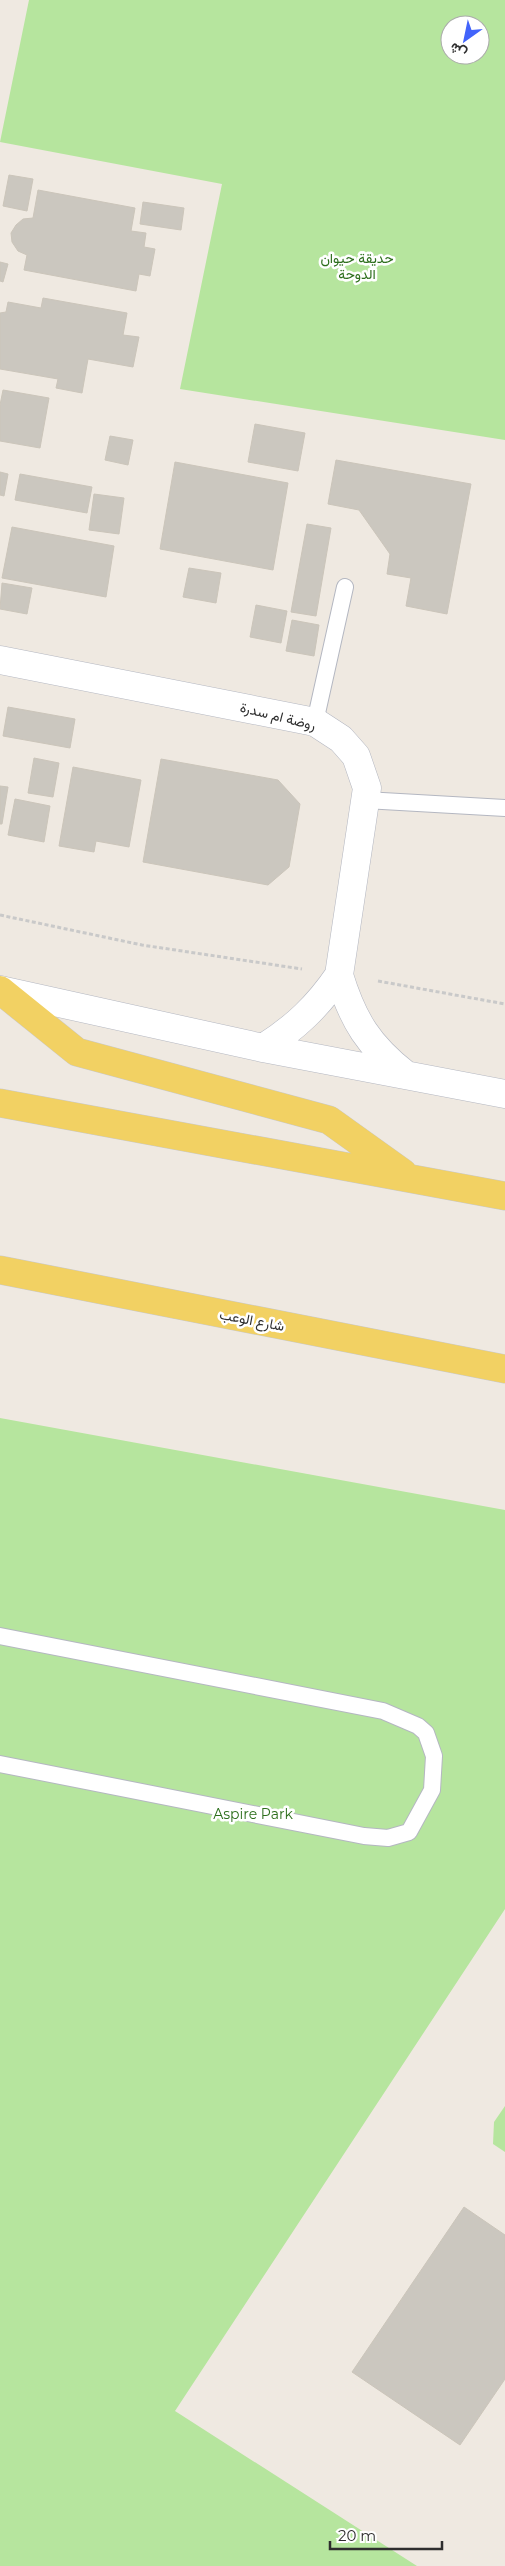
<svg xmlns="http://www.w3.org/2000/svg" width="505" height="2566" font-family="Montserrat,Vazirmatn,sans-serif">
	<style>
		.green { fill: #b6e59e; fill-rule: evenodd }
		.building { fill: #cbc7bf; stroke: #cbc5ba }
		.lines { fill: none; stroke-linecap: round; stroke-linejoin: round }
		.service-casing { stroke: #b4b7c1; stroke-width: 18 }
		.minor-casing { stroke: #b4b7c1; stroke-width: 29 }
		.primary-casing { stroke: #c9c9c9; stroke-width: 29 }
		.path { stroke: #c9c9c9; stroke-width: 3; stroke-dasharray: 4 2.5; stroke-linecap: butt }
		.service { stroke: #fff; stroke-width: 16 }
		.minor { stroke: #fff; stroke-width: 28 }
		.primary { stroke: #f2d163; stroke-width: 28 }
		.labels { text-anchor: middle; stroke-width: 5; stroke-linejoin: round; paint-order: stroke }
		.park-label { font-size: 14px; fill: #2c6e1b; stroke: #fff }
		.street-label { font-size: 14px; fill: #2e2e2e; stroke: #fff }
	</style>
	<rect width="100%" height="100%" fill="#efe9e1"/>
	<!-- green -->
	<path class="green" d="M29,0H505V440L180,389L222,184L0,142ZM450,25H480V55H450Z
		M0,1418L505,1510V1909L175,2411L417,2566H0Z
		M505,2106V2152L493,2144L494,2122Z"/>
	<!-- building -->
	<path class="building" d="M9,175L33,179L27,211L3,206Z
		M38,190L135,208L131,231L146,233L144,247L155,249L150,276L139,274L136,291L24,270L27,255L18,251L12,242L11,233L16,225L23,219L33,218Z
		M143,202L184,208L181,230L140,224Z
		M0,262L8,264L3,282L0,281Z
		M43,298L127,313L123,335L139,337L133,367L88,359L82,393L56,388L58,379L0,369V313L6,312L8,302L41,308Z
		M3,390L49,398L40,448L0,441V405Z
		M255,424L305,433L298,471L248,462Z
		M110,436L133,440L128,465L105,460Z
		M336,460L471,484L447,614L406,606L411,578L387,574L390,554L359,510L328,504Z
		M175,462L288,483L273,570L160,549Z
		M0,472L8,474L4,496L0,495Z
		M20,474L92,487L87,513L15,500Z
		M94,494L124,498L119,534L89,530Z
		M307,524L331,528L316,616L291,612Z
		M12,527L114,546L106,597L2,578Z
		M189,568L221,573L216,603L183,597Z
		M2,583L32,588L27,614L0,609Z
		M256,605L287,611L281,643L250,637Z
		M292,620L319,625L314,656L286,651Z
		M8,707L75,719L70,748L3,736Z
		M34,758L59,763L53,797L28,793Z
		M161,759L278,780L300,804L289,867L268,885L143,862Z
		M73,767L141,780L129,847L96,841L94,852L59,846Z
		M0,786L8,787L2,824H0Z
		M15,799L50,806L44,842L8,835Z
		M464,2207L505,2235V2379L460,2445L352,2372Z"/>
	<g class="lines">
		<!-- service casing -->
		<g class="service-casing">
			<path id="service" d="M315,722L345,587
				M365,800L505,808
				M0,1636L383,1711L418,1726L426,1733L434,1756L432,1790L409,1832L388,1838L364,1836L0,1764"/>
		</g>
		<!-- minor casing -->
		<g class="minor-casing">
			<path id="minor" d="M0,660L315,722L341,739L356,756L367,788L339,975C318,1006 295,1028 263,1048
				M339,975C353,1021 369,1046 406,1075
				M0,990L263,1048L505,1094"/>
		</g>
		<!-- primary casing -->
		<g class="primary-casing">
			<path id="primary" d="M0,990L77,1052L329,1120L403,1173
				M0,1103L505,1196
				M0,1270L505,1369"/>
		</g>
		<!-- path -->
		<path class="path" d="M0,915L142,945L302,969
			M378,981L505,1004"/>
		<!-- service -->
		<use href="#service" class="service"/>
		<!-- minor -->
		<use href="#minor" class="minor"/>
		<!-- primary -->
		<use href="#primary" class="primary"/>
	</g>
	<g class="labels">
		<!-- park labels -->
		<g class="park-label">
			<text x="357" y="263">حديقة حيوان<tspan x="357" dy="16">الدوحة</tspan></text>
			<text x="253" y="1819">Aspire Park</text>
		</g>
		<!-- street labels -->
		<g class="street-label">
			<text transform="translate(278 716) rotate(14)" y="5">روضة ام سدرة</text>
			<text transform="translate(252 1320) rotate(11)" y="5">شارع الوعب</text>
		</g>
	</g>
	<!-- north arrow -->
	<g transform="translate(465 40) rotate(213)"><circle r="24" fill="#ffffff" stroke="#ababab"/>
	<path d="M0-4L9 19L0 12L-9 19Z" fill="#4264fb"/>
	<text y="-8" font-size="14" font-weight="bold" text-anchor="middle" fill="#2e2e2e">ش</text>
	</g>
	<!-- scale -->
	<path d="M330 2541v8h112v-8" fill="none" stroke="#2e2e2e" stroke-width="2.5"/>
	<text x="338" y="2541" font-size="15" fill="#2e2e2e" stroke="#ffffff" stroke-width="4" paint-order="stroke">20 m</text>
</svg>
